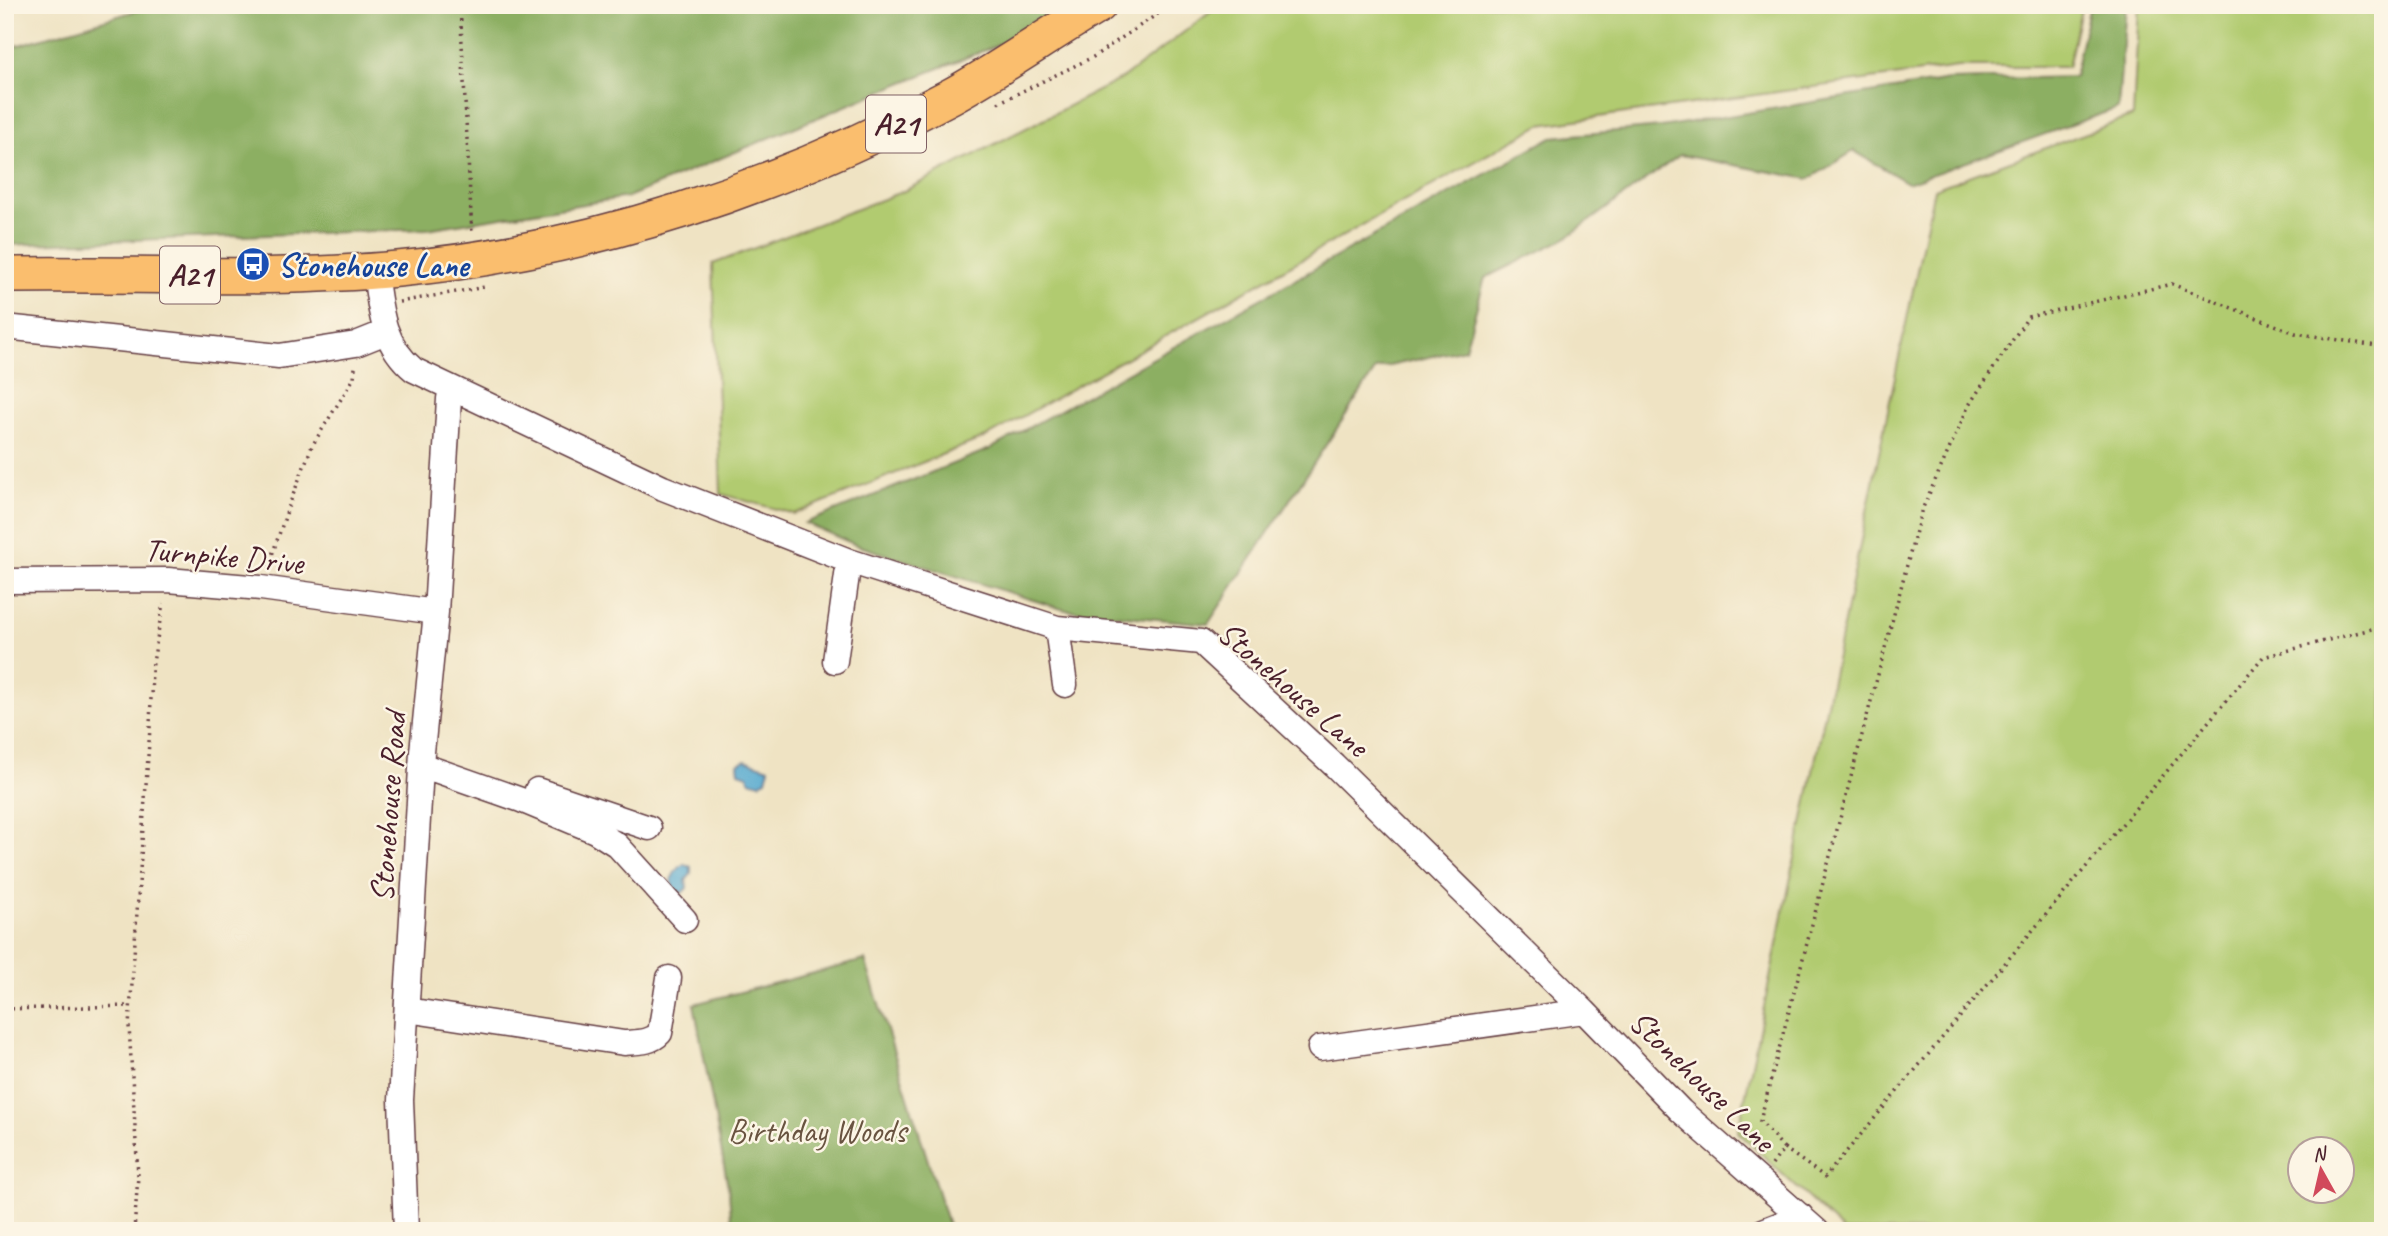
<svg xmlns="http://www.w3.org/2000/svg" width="2388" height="1236" font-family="Caveat,sans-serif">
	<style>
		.green { fill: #b1cb70; stroke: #7e754e; stroke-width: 2; fill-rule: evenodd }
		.forest { fill: #8caf62; stroke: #6b6746; stroke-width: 2 }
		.water { fill: #53a8cf; stroke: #4e647d; stroke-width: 2 }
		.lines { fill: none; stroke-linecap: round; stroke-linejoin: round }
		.minor-casing { stroke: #633c42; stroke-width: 27 }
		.highway-casing { stroke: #633c42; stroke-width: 38 }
		.path { stroke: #633c42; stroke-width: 3.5; stroke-dasharray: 2 5; stroke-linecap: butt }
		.minor { stroke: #fff; stroke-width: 24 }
		.highway { stroke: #fabe6e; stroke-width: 35 }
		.labels { text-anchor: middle; stroke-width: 5; stroke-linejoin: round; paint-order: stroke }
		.shield { fill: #fcf5e5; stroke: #7f5f63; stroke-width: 2 }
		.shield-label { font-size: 32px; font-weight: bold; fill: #4a1f2b }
		.transit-label { font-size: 33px; font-weight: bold; fill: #164399; stroke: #fcf5e5; text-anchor: start }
		.street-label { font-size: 33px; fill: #4a1f2b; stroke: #fcf5e5 }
		.park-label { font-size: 33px; fill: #695340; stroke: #fcf5e5 }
	</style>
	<rect width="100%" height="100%" fill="#fcf5e5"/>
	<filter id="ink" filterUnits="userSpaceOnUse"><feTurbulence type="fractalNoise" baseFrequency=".0143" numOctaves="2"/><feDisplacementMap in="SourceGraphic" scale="14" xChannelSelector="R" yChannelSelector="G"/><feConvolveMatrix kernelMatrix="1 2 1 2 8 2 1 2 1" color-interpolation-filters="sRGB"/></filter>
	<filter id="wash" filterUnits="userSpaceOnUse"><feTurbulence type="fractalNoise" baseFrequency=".00686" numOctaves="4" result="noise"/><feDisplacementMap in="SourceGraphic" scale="28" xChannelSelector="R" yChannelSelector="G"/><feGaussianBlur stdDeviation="1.57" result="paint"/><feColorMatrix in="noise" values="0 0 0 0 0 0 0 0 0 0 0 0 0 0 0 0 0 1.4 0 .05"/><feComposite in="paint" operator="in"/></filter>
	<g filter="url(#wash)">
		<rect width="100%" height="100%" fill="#efe3c3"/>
		<!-- green -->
		<path class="green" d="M1220,5H2082L2068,67H1958L1540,125L986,437L794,514L721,494L713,264L904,191L1123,78Z
			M2139,5H2383V1231H1843L1738,1132L1934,189L2133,116ZM2300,1148H2342V1190H2300Z"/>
		<!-- forest -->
		<path class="forest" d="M150,5H1067L1041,28L891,87L628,197L427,229L5,245V49L149,7Z
			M2090,5H2126L2118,108L1908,183L1854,151L1809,179L1680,155L1566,238L1485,278L1465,349L1376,369L1208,624L1065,610L856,545L805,523L990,449L1552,137L1661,127L1949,80L2074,77Z
			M865,960L950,1231H732L729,1192L694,1004Z"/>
		<!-- water -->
		<path class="water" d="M745,760L769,768L766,780L760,783L749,780L748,775L739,772L738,764Z
			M684,864L691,867V874L686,880L687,888L682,893L674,892C669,879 673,872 684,864Z"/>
	</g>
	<g filter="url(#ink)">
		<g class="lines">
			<!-- minor casing -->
			<g class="minor-casing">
				<path id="minor" d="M375,271C380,309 382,344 414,370L663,488L849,561L1057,628L1201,642L1334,765L1584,1011L1681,1111L1817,1231
					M5,327L279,356L356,344L386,332
					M5,581L168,580L261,588L436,612
					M1057,628L1065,685
					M835,661L849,561
					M421,765L521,800L595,831L617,845L685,920
					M537,790L649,828
					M407,1010L624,1043C637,1042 651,1043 660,1033L669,978
					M1320,1048L1584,1011
					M406,1231L401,1100L422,752L436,612L449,399L451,388
					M1763,1231L1801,1216"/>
			</g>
			<!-- highway casing -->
			<g class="highway-casing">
				<path id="highway" d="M5,275C136,273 267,281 398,269C591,251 780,187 951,96C1002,68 1049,34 1099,5"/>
			</g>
			<!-- path -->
			<path class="path" d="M460,5L472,234
				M5,12L28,5
				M998,103L1093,57L1171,5
				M399,302L485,287
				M268,567L288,508L312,446L354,378L355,367
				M5,1009L129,1006
				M1784,1148L1825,1177L2263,657L2383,626
				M1772,1165L1784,1148L1760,1121L1921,512L1969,405L2028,317L2172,284L2295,333L2383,347
				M134,1231L138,1176L129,1026L150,728L152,669L163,603"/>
			<!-- minor -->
			<use href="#minor" class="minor"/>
			<!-- highway -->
			<use href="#highway" class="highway"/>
		</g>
	</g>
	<!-- icons -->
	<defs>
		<g id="bus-disc" transform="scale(1.75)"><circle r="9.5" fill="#1a4fb4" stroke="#fcf5e5"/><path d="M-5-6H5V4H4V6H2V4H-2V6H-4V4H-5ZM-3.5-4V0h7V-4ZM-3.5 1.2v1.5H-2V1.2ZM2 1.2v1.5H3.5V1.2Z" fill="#fff"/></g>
	</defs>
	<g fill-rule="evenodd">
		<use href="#bus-disc" x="253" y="264"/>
	</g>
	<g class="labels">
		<!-- shield labels -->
		<g class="shield">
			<rect x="866" y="95.5" width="60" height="57" rx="5"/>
			<rect x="160" y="246.5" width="60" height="57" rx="5"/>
		</g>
		<g class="shield-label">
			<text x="896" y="135">A21</text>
			<text x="190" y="286">A21</text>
		</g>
		<!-- transit labels -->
		<g class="transit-label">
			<text x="278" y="276">Stonehouse Lane</text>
		</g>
		<!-- street labels -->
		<g class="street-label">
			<text transform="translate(224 555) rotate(5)" y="12">Turnpike Drive</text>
			<text transform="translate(1294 688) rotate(41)" y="12">Stonehouse Lane</text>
			<text transform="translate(387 807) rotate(-86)" y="12">Stonehouse Road</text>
			<text transform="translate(1703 1080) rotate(44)" y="12">Stonehouse Lane</text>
		</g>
		<!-- park labels -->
		<g class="park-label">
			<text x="817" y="1142">Birthday Woods</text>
		</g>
	</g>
	<!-- margin -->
	<rect width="2388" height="1236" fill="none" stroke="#fcf5e5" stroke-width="28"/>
	<!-- north arrow -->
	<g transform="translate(2321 1170) rotate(352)"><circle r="33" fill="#fcf5e5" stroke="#b59f9b" stroke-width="2"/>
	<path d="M0-5L12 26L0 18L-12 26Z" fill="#d1495b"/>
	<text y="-10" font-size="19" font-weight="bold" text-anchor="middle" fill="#4a1f2b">N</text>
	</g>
</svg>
